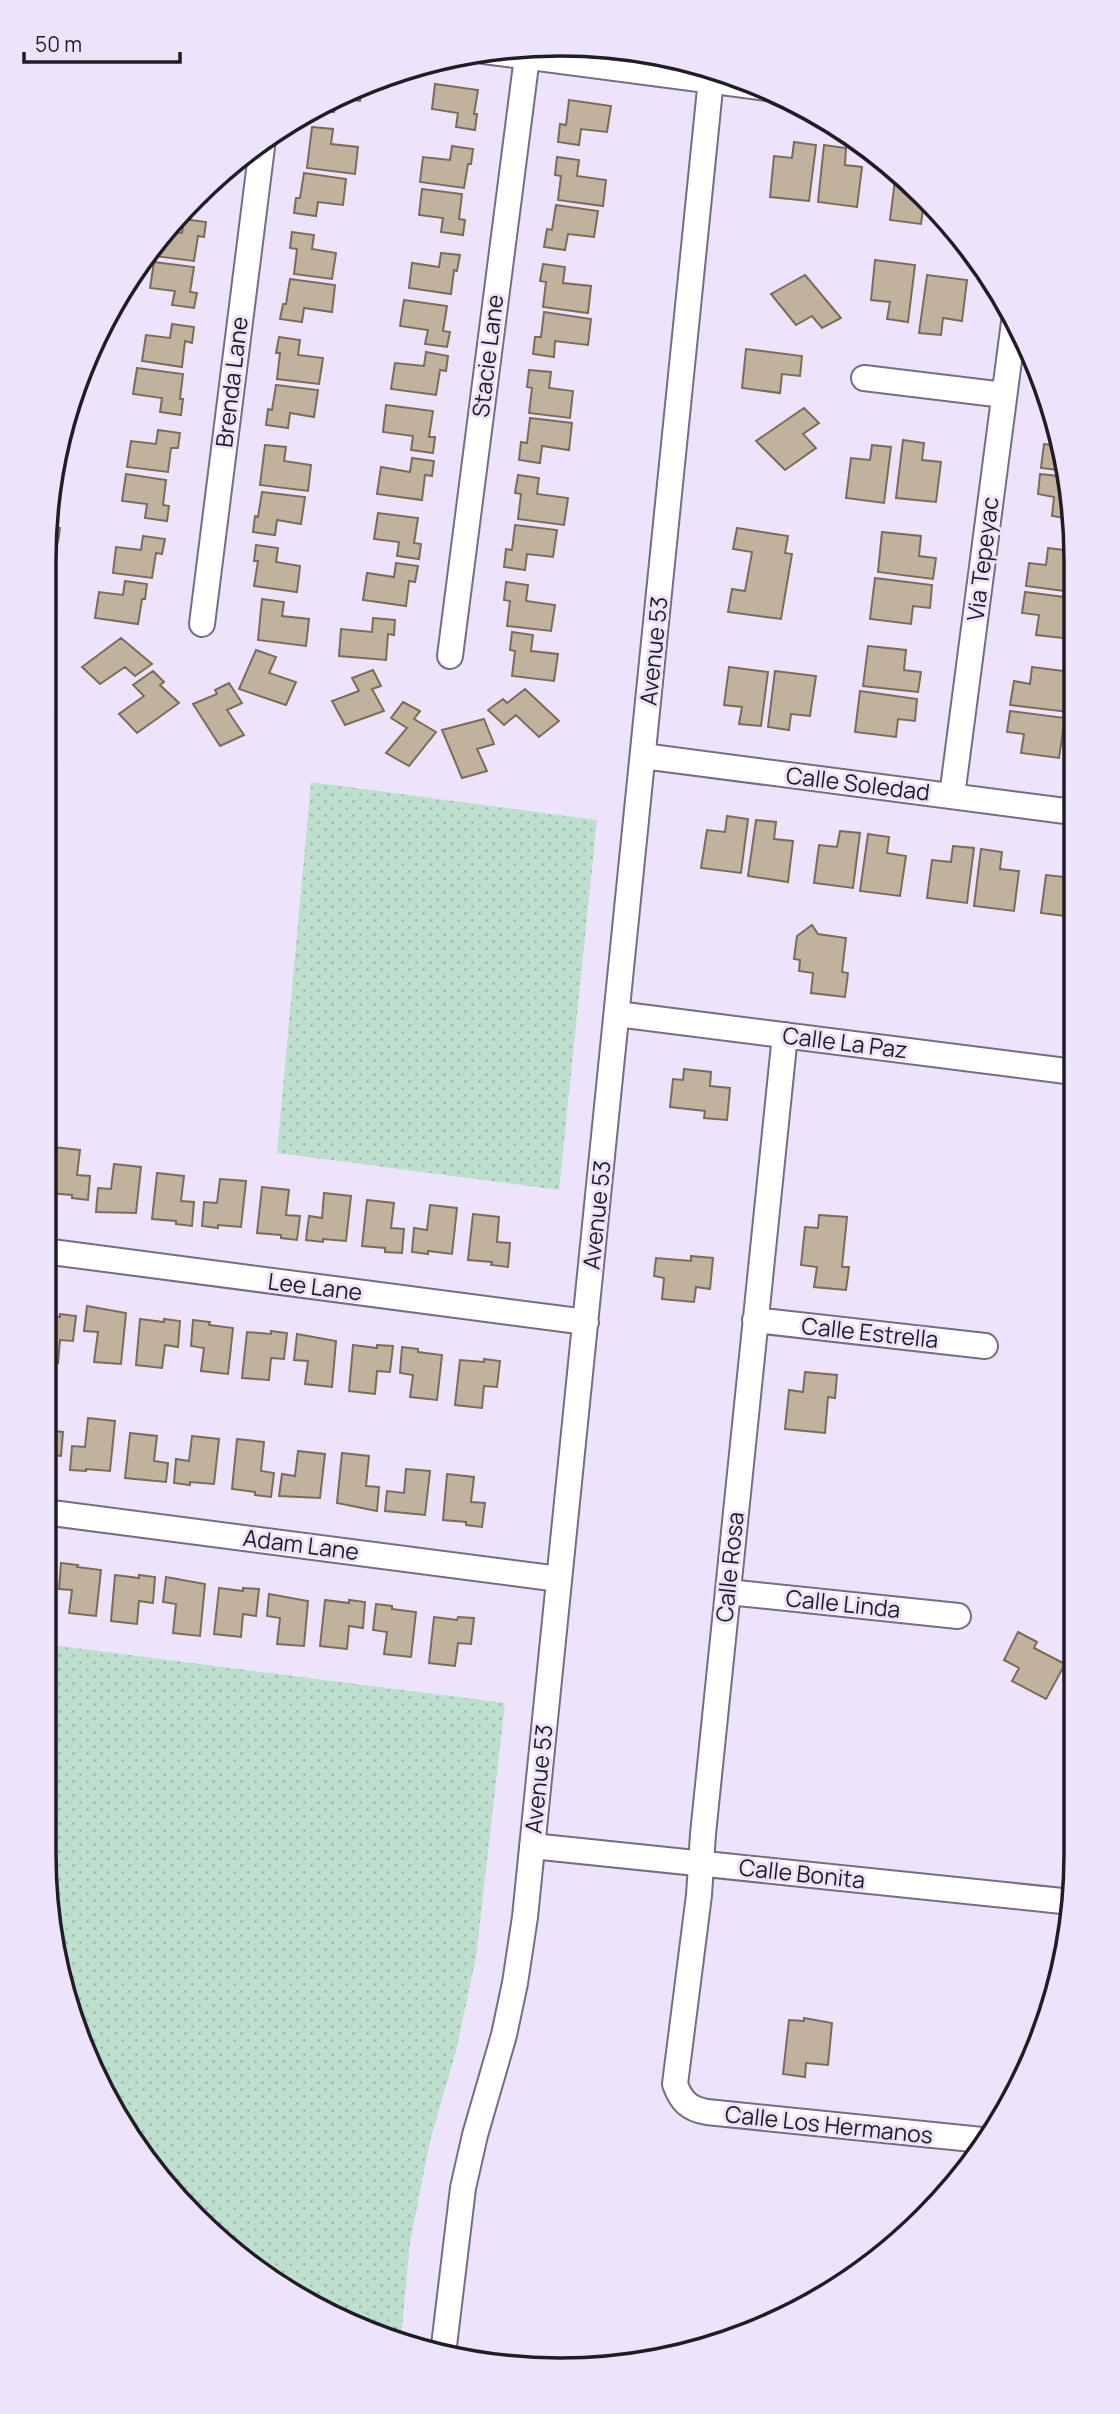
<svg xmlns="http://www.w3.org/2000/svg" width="1120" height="2414" font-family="Manrope,sans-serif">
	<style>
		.grass { fill: url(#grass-dots) }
		.building { fill: #c1b29d; stroke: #7a6c59; stroke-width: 2 }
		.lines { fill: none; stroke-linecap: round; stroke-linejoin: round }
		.minor-casing { stroke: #766d82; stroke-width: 28 }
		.minor { stroke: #fff; stroke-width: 24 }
		.labels { text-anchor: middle; stroke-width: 6; stroke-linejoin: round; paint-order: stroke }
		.street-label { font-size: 23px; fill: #201d25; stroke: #ede4fb }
		.rim { fill: none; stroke: #201d25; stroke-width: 3.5 }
	</style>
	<defs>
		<pattern id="grass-dots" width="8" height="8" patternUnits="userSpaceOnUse" patternTransform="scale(1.75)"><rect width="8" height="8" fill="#bedfcd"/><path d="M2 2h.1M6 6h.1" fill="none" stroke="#a3bfb0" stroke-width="1.8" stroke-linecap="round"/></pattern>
	</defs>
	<rect width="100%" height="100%" fill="#ede4fb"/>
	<!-- grass -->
	<path class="grass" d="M311,782L597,820L559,1190L277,1153Z
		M44,1644L505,1703L476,1957L456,2051L430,2141L410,2242L401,2338L302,2301L172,2194L113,2112L71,2020L44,1854Z"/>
	<!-- building -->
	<path class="building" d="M363,83L360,101L336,98L334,112L314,109Z
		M435,84L478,90L474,114H477L475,130L456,127L458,113L432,109Z
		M569,100L611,106L607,132L581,129L579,145L558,142L560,124L566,125Z
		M312,127L333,129L331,144L358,147L355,174L307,168Z
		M794,142L816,145L809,201L770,197L774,156L792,158Z
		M824,145L846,148L845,165L862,167L857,207L818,202Z
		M452,146L473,149L471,164H468L464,188L420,182L423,157L450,160Z
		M557,157L579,160L577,176L606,180L603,206L558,200L561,176L555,175Z
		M896,172L924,201L921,224L890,220Z
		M304,173L346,179L343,205L318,202L316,216L294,213L296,198H300Z
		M206,186L210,187L207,202L191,200Z
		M422,189L462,194L459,219L465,220L463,235L441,232L443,218L419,215Z
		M556,205L598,211L594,237L568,234L565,250L544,247L547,229L552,230Z
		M931,207L942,218L930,217Z
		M184,219L206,222L204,237L198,236L194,261L154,256L156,242L166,231L182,233Z
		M292,232L314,235L312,249L336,253L332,279L294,274L297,249L290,248Z
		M441,253L460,255L457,271L454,270L451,294L409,288L412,263L439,267Z
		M875,260L915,265L908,322L887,319L890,302L871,300Z
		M154,262L194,267L190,292L197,293L194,308L172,305L175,291L150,288Z
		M543,264L565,267L563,283L591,286L588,313L543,307L546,282L540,281Z
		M805,275L841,318L822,328L812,316L796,325L771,294Z
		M927,275L967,280L962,321L943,318L941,335L919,333Z
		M290,279L335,285L332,312L304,308L302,322L280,319L283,304H286Z
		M404,300L447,306L443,331L450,332L447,347L425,344L428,330L400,326Z
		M544,312L591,319L588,345L555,341L554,357L533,354L535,337H541Z
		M172,324L194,327L192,343L185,341L182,367L142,361L146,335L170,338Z
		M279,337L300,340L298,355L323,358L319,384L277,379L280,353H276Z
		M746,349L802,356L800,376L782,374L780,393L742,388Z
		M426,352L448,356L446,371L440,370L436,395L391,389L395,363L424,366Z
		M137,368L183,374L180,399H183L181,415L160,412L162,398L133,394Z
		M529,370L551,372L549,388L573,391L570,418L529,413L532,388L527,387Z
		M276,385L318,390L314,417L290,413L288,428L266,425L268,409L272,410Z
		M386,405L433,411L429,437H435L433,453L411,450L413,436L383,432Z
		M804,408L819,423L803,434L816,448L785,470L756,441Z
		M530,418L572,423L569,450L542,446L540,463L519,460L521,442L527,443Z
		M158,430L180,433L178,448H171L168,472L127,467L131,441L156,444Z
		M61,435L57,465L53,464L54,460Z
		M903,440L924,443L922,460L941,462L936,502L896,498Z
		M1044,444L1059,446L1066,471L1041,468Z
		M265,445L286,447L284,461L311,465L308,491L260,485Z
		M872,445L891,447L884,503L846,498L851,458L870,460Z
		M412,458L434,461L432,476L425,475L422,500L377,494L381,467L410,472Z
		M126,474L166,480L163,505L169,506L167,521L145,518L147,504L122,501Z
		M1040,474L1068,477L1072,492V519L1052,516L1054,497L1038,494Z
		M52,475H54L49,520H48Z
		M518,475L539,478L537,494L568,498L564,525L518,519L521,494L515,493Z
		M262,492L305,497L301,524L277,520L275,535L253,532L255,516L258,517Z
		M378,513L418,518L414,543L421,544L419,559L397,556L399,542L374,539Z
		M515,525L557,530L553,557L527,554L525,570L504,567L506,549L512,550Z
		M47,526L60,528L58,542L46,540Z
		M737,528L788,536L785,553L792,554L781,619L728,612L732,589L745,591L752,552L733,549Z
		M882,532L921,536L919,556L936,558L933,579L878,572Z
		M143,536L165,539L162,554L156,553L152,578L113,573L116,547L141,550Z
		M256,545L278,548L276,562L300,566L297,592L254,586L258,561H254Z
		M1048,548L1072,551V592L1026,586L1029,563L1046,565Z
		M396,563L418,566L415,582L409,581L406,606L363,600L367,573L394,577Z
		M875,578L932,585L930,608L913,606L911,624L870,619Z
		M125,581L147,584L145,599H142L138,624L95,618L99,592L123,595Z
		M506,582L528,585L526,601L555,605L551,631L507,626L510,601L504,600Z
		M1025,592L1072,598V639L1036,635L1039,615L1022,613Z
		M262,599L284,602L282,616L309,619L306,646L258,640Z
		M373,618L395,620L394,635L388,634L386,660L339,656L341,629L372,632Z
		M512,632L533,635L531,651L558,654L554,681L512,676L515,651L510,650Z
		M121,638L152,664L135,676L125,667L100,684L82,667Z
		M868,646L906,650L904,670L921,672L918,692L863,686Z
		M256,650L276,657L269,673L296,682L286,705L239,689Z
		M729,667L768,672L761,726L739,724L742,707L724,705Z
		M1032,667L1072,672L1068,712L1010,705L1014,681L1030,684Z
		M373,670L381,686L372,689L384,711L345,725L332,701L359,691L352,678Z
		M153,671L164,682L160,685L179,703L137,733L119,714L144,696L133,685Z
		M775,671L816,676L810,716L791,714L789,730L768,727Z
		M229,683L242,703L227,710L244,735L220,746L193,704L217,694L215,690Z
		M525,689L559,721L539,737L516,715L504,725L488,710L503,699L507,703Z
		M860,691L917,699L915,721L898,719L896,737L855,732Z
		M403,702L420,711L414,719L436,732L409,766L386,753L407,728L391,718Z
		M1010,711L1065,718L1059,758L1021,753L1024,734L1007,732Z
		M484,719L494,744L477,749L487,771L462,778L442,730Z
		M727,816L748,819L741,873L701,868L707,830L725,832Z
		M756,820L776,822L774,839L793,841L788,882L748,876Z
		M840,831L860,833L853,888L814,883L819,845L837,847Z
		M868,834L889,837L887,853L906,856L900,896L860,891Z
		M953,846L974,848L967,903L927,898L932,860L951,862Z
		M981,849L1002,852L1000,869L1019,871L1014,911L974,906Z
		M1066,860L1073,861V917L1041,913L1046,875L1064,877Z
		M812,925L818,934L846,938L842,972L848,973L845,997L811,993L813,973L799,971L800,960L794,959L797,936Z
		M684,1069L711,1072L710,1086L730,1088L727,1120L704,1118L705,1111L670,1107L673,1079L683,1080Z
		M53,1147L80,1150L77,1175L90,1176L88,1200L72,1198V1195L48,1193Z
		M114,1164L141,1167L136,1213L96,1212L98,1188L111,1189Z
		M157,1173L184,1176L181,1201L194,1202L192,1226L176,1224V1221L152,1219Z
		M220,1179L246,1181L241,1227L218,1225V1228L202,1226L204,1202L217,1203Z
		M262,1187L289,1190L286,1215L300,1216L297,1240L281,1238V1235L257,1233Z
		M324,1193L351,1196L346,1241L323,1239V1242L306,1240L309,1216L322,1218Z
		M367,1200L394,1203L391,1228L404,1229L402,1253L385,1252V1248L362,1246Z
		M430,1205L457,1208L452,1254L428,1251V1254L412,1252L414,1228L427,1230Z
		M473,1214L499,1217L497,1242L510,1243L508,1267L491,1265L492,1262L468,1260Z
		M819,1215L847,1217L842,1267H849L846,1290L814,1287L817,1267L801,1265L805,1227L818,1228Z
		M691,1256L713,1258L710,1289L696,1287L694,1302L662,1299L664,1278L654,1276L656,1258L691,1261Z
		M87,1306L126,1313L121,1364L94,1362L98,1332L84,1331Z
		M60,1314L76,1316L73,1341L60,1340L58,1363L44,1361V1315L60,1317Z
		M140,1319L164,1322V1319L180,1321L178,1347L165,1345L162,1368L136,1365Z
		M193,1320L210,1322L209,1325L233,1328L228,1374L201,1371L204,1348L191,1346Z
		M271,1331L287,1333L284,1359L271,1358L269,1380L242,1378L247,1332L271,1334Z
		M297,1334L336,1341L332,1387L305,1384L308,1361L294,1360Z
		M353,1345L377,1348V1345L393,1346L390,1372L377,1371L375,1394L349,1391Z
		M402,1347L418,1349V1352L442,1355L437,1400L410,1397L413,1375L400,1373Z
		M484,1359L500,1361L497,1387L484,1386L482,1408L455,1405L460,1360L484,1362Z
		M805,1372L837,1375L835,1398L828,1397L825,1433L785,1429L789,1390L803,1392Z
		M44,1405L53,1406L50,1431L63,1432L61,1456L45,1454Z
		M88,1418L115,1421L110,1471L86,1469V1471L70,1470L72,1446L85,1447Z
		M130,1433L157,1436L154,1461L168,1463L166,1482L125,1478Z
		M192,1436L219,1439L214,1484L190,1482V1485L174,1483L176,1459L189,1461Z
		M237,1439L264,1442L261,1471L274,1473L271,1497L255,1495V1492L232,1489Z
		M298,1451L325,1454L320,1498L279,1496L282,1474L295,1476Z
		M342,1453L369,1456L366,1486L379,1487L377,1511L337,1503Z
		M406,1469L430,1471L425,1515L385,1511L387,1491L404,1493Z
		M447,1474L474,1477L471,1502L485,1503L482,1527L466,1525V1522L443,1520Z
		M61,1563L78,1565L77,1567L101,1570L96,1616L69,1613L72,1590L59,1589Z
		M44,1574L49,1575L46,1601L44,1600Z
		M115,1575L139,1578V1575L155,1577L153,1603L139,1601L137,1624L111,1621Z
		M166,1577L205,1584L200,1636L173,1633L176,1604L163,1602Z
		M219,1588L243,1591V1588L259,1589L256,1616L243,1614L241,1637L214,1634Z
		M269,1594L308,1601L304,1646L277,1644L280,1618L267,1616Z
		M325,1600L349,1603V1600L365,1602L363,1628L349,1626L347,1649L320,1646Z
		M376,1604L392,1606V1609L416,1612L411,1657L384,1654L387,1632L373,1630Z
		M434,1617L457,1620L458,1617L474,1618L471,1644L458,1643L455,1666L429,1663Z
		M1018,1632L1037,1642L1034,1648L1065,1664L1046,1699L1012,1681L1019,1668L1004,1660Z
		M804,2018L832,2023L828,2065L806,2063L805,2077L783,2074L789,2020L804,2021Z"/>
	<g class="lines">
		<!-- minor casing -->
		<g class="minor-casing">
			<path id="minor" d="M484,51L767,88
				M864,378L1004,395
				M202,624L263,139
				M450,656L527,57
				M643,756L1073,812
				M952,796L1014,322
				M617,1014L1074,1072
				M785,1035L703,1834L699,1895L675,2084C681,2101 689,2109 707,2112L982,2140
				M44,1251L586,1322
				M755,1320L985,1346
				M44,1512L559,1579
				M728,1592L958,1616
				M532,1846L1072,1902
				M443,2354L463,2188L475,2135L504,2035L515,1983L525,1917L712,69"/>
		</g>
		<!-- minor -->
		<use href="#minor" class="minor"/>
	</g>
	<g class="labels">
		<!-- street labels -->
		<g class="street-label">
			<text transform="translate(488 356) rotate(-83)" y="8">Stacie Lane</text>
			<text transform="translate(232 382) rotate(-83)" y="8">Brenda Lane</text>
			<text transform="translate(983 559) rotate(-83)" y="8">Via Tepeyac</text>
			<text transform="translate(654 651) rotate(-84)" y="8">Avenue 53</text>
			<text transform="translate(858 784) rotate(7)" y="8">Calle Soledad</text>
			<text transform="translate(845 1043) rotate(7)" y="8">Calle La Paz</text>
			<text transform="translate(597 1215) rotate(-84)" y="8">Avenue 53</text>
			<text transform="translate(315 1287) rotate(7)" y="8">Lee Lane</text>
			<text transform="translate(870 1333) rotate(6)" y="8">Calle Estrella</text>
			<text transform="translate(301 1545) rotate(7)" y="8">Adam Lane</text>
			<text transform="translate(730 1567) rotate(-84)" y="8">Calle Rosa</text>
			<text transform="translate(843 1604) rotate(6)" y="8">Calle Linda</text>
			<text transform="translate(539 1779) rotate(-84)" y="8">Avenue 53</text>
			<text transform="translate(802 1874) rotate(6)" y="8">Calle Bonita</text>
			<text transform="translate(829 2125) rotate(6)" y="8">Calle Los Hermanos</text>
		</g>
	</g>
	<!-- crop -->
	<path d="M0 0H1120V2414H0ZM560 56H560A504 504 0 0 1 1064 560V1854A504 504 0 0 1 560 2358H560A504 504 0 0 1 56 1854V560A504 504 0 0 1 560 56Z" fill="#ede4fb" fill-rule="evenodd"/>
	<path class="rim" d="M560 56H560A504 504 0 0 1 1064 560V1854A504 504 0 0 1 560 2358H560A504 504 0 0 1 56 1854V560A504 504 0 0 1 560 56Z"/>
	<!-- scale -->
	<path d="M24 52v10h156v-10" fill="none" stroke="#201d25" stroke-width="3.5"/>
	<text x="35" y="52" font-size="21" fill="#201d25" stroke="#ede4fb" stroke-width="5" paint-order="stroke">50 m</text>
</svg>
